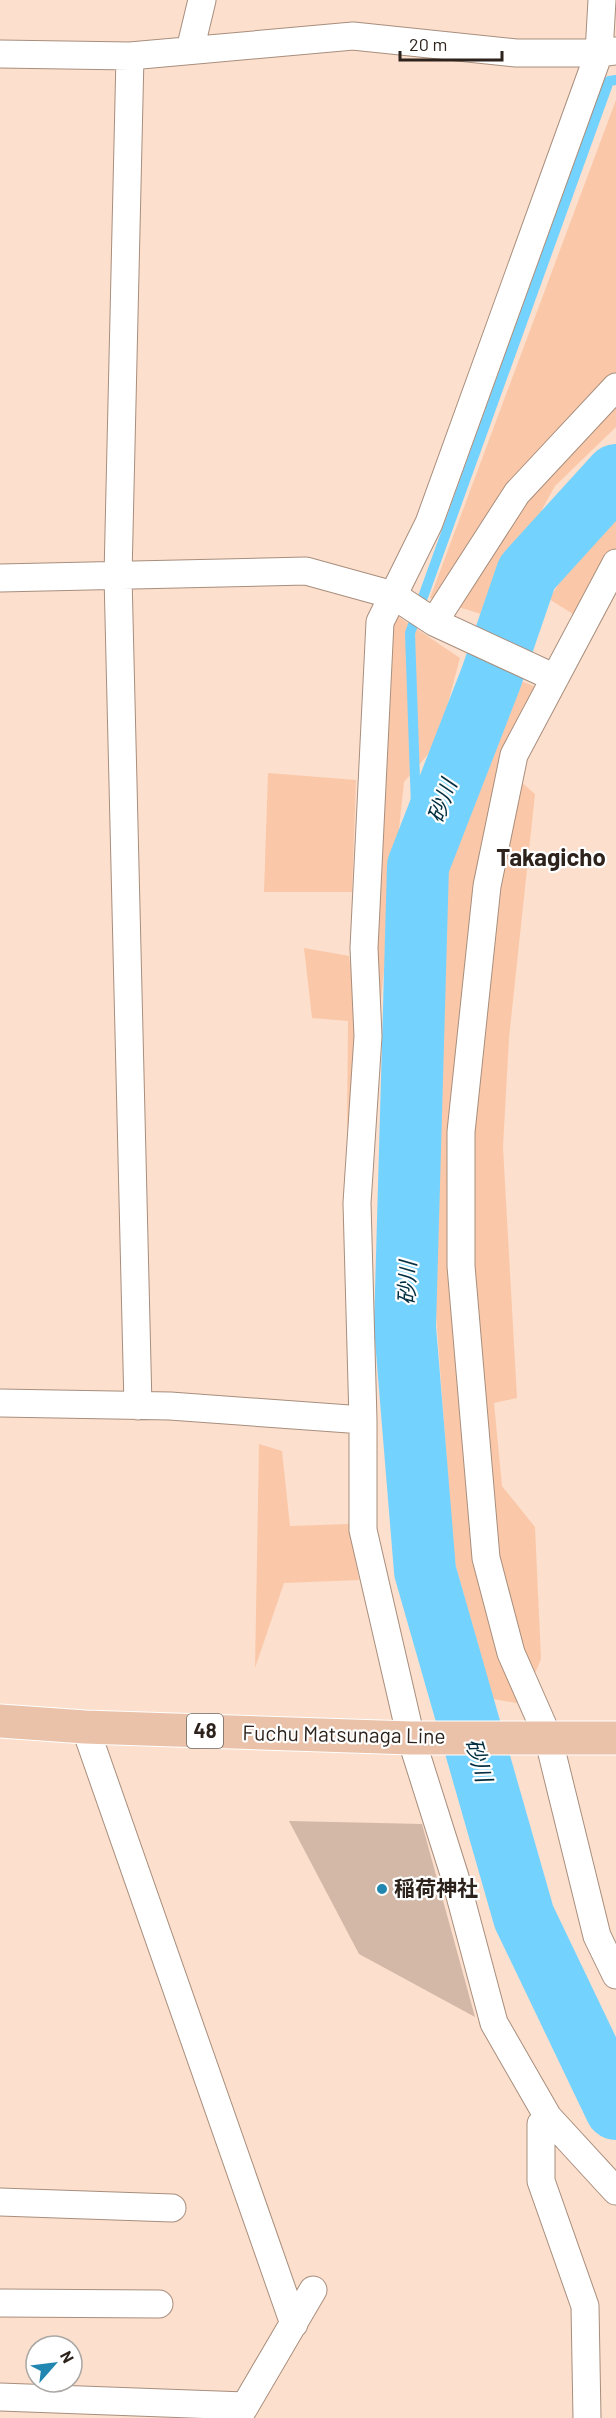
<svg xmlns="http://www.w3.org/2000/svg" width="616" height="2418" font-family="Barlow,'Noto Sans JP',sans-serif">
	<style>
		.green { fill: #fac8a8 }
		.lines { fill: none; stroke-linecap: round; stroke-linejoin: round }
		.stream { stroke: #74d2fe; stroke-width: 10 }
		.river { stroke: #74d2fe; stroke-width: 62 }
		.building { fill: #d4b8a7 }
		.minor-casing { stroke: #a88e7d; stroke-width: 29 }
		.primary-casing { stroke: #fff; stroke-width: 35 }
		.minor { stroke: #fff; stroke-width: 27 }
		.primary { stroke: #e9c2a9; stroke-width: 33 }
		.poi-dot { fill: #2187b0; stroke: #fff; stroke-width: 2 }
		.labels { text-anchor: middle; stroke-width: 4.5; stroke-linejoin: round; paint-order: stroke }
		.shield { fill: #fff; stroke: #6c6560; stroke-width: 1.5 }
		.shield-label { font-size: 20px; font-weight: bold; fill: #2d231c }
		.street-label { font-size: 21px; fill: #2d231c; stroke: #fff }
		.poi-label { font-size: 21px; font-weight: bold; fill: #2d231c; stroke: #fff; text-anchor: start }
		.water-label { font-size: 22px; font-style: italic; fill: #022f41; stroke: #fff }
		.quarter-label { font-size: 24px; font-weight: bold; fill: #2d231c; stroke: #fff }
	</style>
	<rect width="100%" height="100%" fill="#fcdfcd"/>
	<!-- green -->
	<path class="green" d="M616,100V427L555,486L484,615L430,598Z
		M616,507V549L573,614L549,599L585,543Z
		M393,613L460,658L437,744L404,782L380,1008L372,949Z
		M505,674L538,688L520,781L535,794L509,1038L503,1147L517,1398L494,1403L502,1486L535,1527L541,1659L522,1704L493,1699L454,1560L434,1286L442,1005L433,860Z
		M268,773L356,780L352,892H264Z
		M304,948L349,956L360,1044L347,1131L348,1021L312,1018Z
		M259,1444L282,1451L290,1526L349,1524L359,1580L284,1583L255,1668Z"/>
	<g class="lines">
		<!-- stream -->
		<path class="stream" d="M418,866L410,633L609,81L616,80"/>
		<!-- river -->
		<path class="river" d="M616,475L527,573L491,678L418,866L405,1327L425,1571L524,1917L616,2109"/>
	</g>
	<!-- building -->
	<path class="building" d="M289,1821L422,1824L475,2017L359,1954Z"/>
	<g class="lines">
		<!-- minor casing -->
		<g class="minor-casing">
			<path id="minor" d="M602,0L599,53L429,523L380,622L364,948L368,1036L357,1203L363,1420V1530L411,1738L455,1877L494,2023L548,2117L616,2191
				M190,50L202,0
				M0,54L130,56L353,36L516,53H599L615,51
				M130,56L118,576L138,1406
				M616,563L514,755L487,886L461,1132V1266L486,1558L511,1653L548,1737L597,1936L616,1975
				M0,578L306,571L393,595L434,622L555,678
				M434,622L517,493L616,387
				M0,1403L170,1406L363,1420
				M85,1727L294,2324
				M548,2117L541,2124V2181L585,2306L587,2418
				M0,2202L172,2208
				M0,2303L159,2304
				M0,2397L245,2406
				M238,2418L313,2290"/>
		</g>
		<!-- primary casing -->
		<g class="primary-casing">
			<path id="primary" d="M0,1721L85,1727L411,1738H616"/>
		</g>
		<!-- minor -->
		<use href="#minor" class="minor"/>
		<!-- primary -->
		<use href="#primary" class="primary"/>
	</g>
	<!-- markers -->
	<circle class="poi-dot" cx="382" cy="1889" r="6"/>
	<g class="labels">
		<!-- shield labels -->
		<rect class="shield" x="187" y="1714" width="36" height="34" rx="4.5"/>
		<g class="shield-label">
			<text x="205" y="1738">48</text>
		</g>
		<!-- street labels -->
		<g class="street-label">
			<text transform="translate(344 1735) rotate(1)" y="7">Fuchu Matsunaga Line</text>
		</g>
		<!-- poi labels -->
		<g class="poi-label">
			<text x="394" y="1896">稲荷神社</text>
		</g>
		<!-- water labels -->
		<g class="water-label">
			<text transform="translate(442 801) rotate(-70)" y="8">砂川</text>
			<text transform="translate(407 1283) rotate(-88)" y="8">砂川</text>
			<text transform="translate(479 1760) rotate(74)" y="8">砂川</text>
		</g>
		<!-- quarter labels -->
		<g class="quarter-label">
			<text x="551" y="866">Takagicho</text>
		</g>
	</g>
	<!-- north arrow -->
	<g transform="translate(54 2364) rotate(62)"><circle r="28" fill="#ffffff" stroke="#aba7a4" stroke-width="1.5"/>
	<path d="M0-4.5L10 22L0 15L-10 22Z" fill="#2187b0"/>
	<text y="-9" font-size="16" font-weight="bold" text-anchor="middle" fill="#2d231c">N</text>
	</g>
	<!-- scale -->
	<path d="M400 51v9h102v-9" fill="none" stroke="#2d231c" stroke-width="3"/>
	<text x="409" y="51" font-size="18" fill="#2d231c" stroke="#ffffff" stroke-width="4.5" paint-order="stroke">20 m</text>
</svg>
